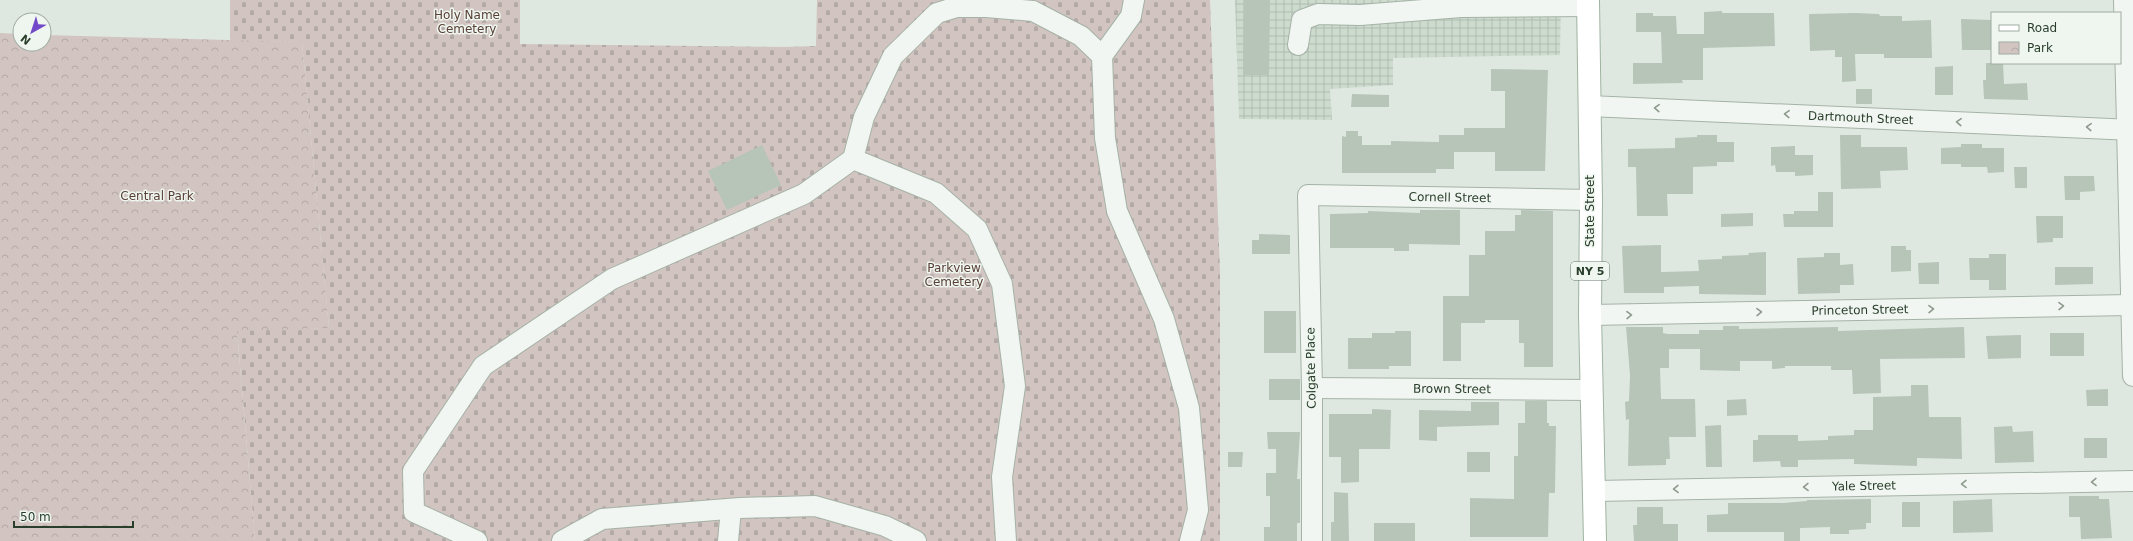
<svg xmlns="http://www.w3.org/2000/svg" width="2133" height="541" font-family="'DejaVu Sans',sans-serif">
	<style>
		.industrial { fill: url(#industrial-grid) }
		.cemetery { fill: url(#cemetery-stones) }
		.park { fill: url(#park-crowns) }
		.building { fill: #b7c4b8 }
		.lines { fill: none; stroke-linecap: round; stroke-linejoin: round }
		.minor-casing { stroke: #a5b2a6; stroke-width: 22 }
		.major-casing { stroke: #9fb3a1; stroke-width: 24 }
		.minor { stroke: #f2f6f2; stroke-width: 20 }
		.major { stroke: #fff; stroke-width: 22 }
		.oneway { stroke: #8e9a8e }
		.labels { text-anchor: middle; stroke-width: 3; stroke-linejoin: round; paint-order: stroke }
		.shield { fill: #eff5ef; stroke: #647566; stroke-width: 1 }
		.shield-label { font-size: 11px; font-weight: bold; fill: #293e2b }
		.park-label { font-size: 12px; fill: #594037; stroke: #eff5ef }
		.street-label { font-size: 12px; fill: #293e2b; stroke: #eff5ef }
	</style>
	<defs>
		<pattern id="industrial-grid" width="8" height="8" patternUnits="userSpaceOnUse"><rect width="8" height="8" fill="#cddace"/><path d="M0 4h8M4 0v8" fill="none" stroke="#b0bcb1"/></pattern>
		<pattern id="cemetery-stones" width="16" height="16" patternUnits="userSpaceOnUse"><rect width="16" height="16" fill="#d1c4c1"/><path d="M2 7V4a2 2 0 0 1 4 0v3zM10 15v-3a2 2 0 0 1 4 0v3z" fill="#b3a9a6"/></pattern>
		<pattern id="park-crowns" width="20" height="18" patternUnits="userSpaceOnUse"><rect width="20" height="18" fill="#d1c4c1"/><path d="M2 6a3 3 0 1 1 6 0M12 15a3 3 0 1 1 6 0" fill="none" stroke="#b3a9a6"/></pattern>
	</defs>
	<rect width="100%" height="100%" fill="#dfe8e0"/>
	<!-- industrial -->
	<path class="industrial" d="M1235,0H1561L1560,55L1393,58V85L1330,89L1332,120L1239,119Z"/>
	<!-- cemetery -->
	<path class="cemetery" d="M230,0H520V44L784,47L816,46L817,0H1210L1220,272V541H255L237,330L329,328L302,42L230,41Z"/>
	<!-- park -->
	<path class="park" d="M0,33L20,34V44H44V35L302,42L329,328L237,331L255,541H0Z"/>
	<!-- building -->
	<path class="building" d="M1244,0H1270L1269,75H1243Z
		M1722,11V13H1774L1775,46L1703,48V80H1682L1683,83L1633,84V63H1662L1661,32H1636V13H1653V16H1676L1677,34H1704V12Z
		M1855,13L1879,14L1880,16H1902V21L1931,20L1932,58H1884V54H1855L1856,81L1842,82V57H1835V50L1810,51L1809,14Z
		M1961,19L1992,20V50H1962Z
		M1986,63H2003L2004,84L2027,83L2028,100L1984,99L1983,80H1986Z
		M1953,66V95H1935V67Z
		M1491,69L1548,70L1545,171H1495V152H1454V169H1436V173H1342V136L1346,137V131H1358V136H1362V145H1391V141L1439,142V135H1464V128H1505V91H1491Z
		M1856,89H1872V104H1856Z
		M1352,94L1389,95V107H1351Z
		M1697,135H1717V142H1734V162H1717V166L1693,167V194H1667L1668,216H1637L1636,167H1628V149L1675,148V138L1697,137Z
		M1840,135H1861V147H1907L1908,170L1880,171L1881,188L1841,189Z
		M1961,144H1982V148H2004V172L1988,173L1987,167H1961V164H1941V148L1961,147Z
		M762,145L781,185L727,210L708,171Z
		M1795,146V155H1813V175L1795,176V172H1776L1775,165L1771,166V147Z
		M2014,167H2027V188H2015Z
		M2064,176H2094L2095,191L2080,192V200H2065Z
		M1818,192H1833V227H1784L1783,214H1794V211H1818Z
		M1420,210H1460V245L1409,244V251H1394V248H1330V214L1368,213V211L1420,213Z
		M1521,210L1553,211V367H1524V343H1519V320H1485V323H1461V361H1443V296H1469V255H1485V231H1515V215H1521Z
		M1753,213V226L1721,227V214Z
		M2036,216H2063V238H2053V242L2037,243Z
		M1259,234L1290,235V254H1252V240H1259Z
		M1661,245V272L1699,271L1698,260L1722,259V256L1749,255L1748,253L1766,252V295L1699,294V286L1664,287V293H1624L1622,246Z
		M1891,246H1906V250H1911V271L1891,272Z
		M1824,253H1840V265L1853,264L1854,285H1840V293L1798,294L1797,258L1824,257Z
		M1989,254H2006V290H1989V280H1970L1969,258H1989Z
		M1939,262V284H1919L1918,263Z
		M2055,267H2093V284L2055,285Z
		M1264,311H1296V353H1264Z
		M1723,326H1739V329L1838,327V331L1964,327L1965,358L1880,359L1881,393L1853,394L1852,370H1831V366H1785V368L1772,369V361H1740V371L1700,370V349H1669V368H1660L1661,399H1695L1696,437H1669L1670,459H1666V465L1628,466L1629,419L1626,420L1625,402L1629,401L1630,375L1626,327H1663V333L1668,334H1699V330H1723Z
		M1395,331H1411V366H1389V369H1348V338H1372V333H1395Z
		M2050,333H2084V356H2050Z
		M2021,335V358L1988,359L1986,336Z
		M1269,379H1300V400H1269Z
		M1911,385H1928L1929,417H1961L1962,459L1917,458V466L1854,464V459L1798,460V467H1781L1780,461L1753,462V440H1758V435H1798V441L1828,440V436L1854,435V430H1873V397L1911,396Z
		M2108,389V406H2087L2086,390Z
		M1746,399L1747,415L1727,416V400Z
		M1525,401H1547V423H1549V426H1556L1555,493H1549L1548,537H1470V498L1514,499V456H1518V423H1525Z
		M1471,402H1499V425L1437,427V441L1419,440V410L1471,411Z
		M1372,409L1391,410L1390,449H1359V482L1341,483V457H1329V414H1372Z
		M1721,425L1722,467H1706L1705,426Z
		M2012,426L2013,432L2033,431L2034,462L1995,463L1994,427Z
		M1267,432H1300L1297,479H1300V523H1297V541H1264V527H1270V496H1266V473H1276V449H1268Z
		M2084,438H2107V458H2084Z
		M1228,452H1243L1242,467H1228Z
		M1467,452H1490V472H1467Z
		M1334,492L1348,493L1349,541H1331V522H1334Z
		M2069,496H2099V499H2109L2112,538L2081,539L2080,517H2069Z
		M1871,499V523H1866V529L1849,530V534H1830V527L1800,528V541H1784V532H1707V515L1728,514V503H1783L1807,501V500Z
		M1992,499L1993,532L1953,533V501Z
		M1902,502H1920V527H1902Z
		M1637,507H1663V524H1678V541H1634L1633,525H1637Z
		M1374,523H1415V541H1374Z"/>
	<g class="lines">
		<!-- minor casing -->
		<g class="minor-casing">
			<g id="minor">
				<path d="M2124,0L2133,376"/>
				<path d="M1298,45L1302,20L1318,14L1360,15L1461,7L1588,6"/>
				<path d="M1102,56L1131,16L1134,0"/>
				<path id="s1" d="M1589,106L2133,130"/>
				<path d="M853,159L864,117L893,56L937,13L957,7H986L1033,11L1081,36L1102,56L1105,138L1117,211L1164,319L1189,408L1198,510L1190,541"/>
				<path id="s2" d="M1590,315L2131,305"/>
				<path id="s3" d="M1312,388L1592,390"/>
				<path id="s4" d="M1595,491L2133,481"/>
				<path d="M477,541L414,512L413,471L483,366L612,279L804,194L853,159L936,193L977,229L1002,284L1015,386L1002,477L1006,541"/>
				<path d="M562,541L602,519L740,508L815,506L885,526L916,541"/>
				<path d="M728,541L731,509"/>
				<path id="s5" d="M1312,541V388L1308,195L1591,200"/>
			</g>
		</g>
		<!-- major casing -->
		<g class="major-casing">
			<path id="major" d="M1588,0L1591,200L1590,315L1595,541"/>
		</g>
		<!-- minor -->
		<use href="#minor" class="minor"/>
		<!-- major -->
		<use href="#major" class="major"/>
	</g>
	<!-- one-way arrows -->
	<defs><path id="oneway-chevron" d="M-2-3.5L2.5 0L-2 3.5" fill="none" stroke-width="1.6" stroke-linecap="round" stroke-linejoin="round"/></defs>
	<g class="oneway">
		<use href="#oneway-chevron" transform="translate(1657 108) rotate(-177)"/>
		<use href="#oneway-chevron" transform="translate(1787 114) rotate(-177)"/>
		<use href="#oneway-chevron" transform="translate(1959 122) rotate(-177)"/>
		<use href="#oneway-chevron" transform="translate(2089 127) rotate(-177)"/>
		<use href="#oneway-chevron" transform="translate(2061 306) rotate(-1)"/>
		<use href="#oneway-chevron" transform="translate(1931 309) rotate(-1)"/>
		<use href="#oneway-chevron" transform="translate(1759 312) rotate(-1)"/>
		<use href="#oneway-chevron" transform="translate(1629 315) rotate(-1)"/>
		<use href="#oneway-chevron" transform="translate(2094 482) rotate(179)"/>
		<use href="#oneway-chevron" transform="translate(1964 484) rotate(179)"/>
		<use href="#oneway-chevron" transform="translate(1806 487) rotate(179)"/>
		<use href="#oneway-chevron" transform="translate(1676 489) rotate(179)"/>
	</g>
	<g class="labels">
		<!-- shield labels -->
		<rect class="shield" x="1571" y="262" width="38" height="18" rx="3"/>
		<g class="shield-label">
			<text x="1590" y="275">NY 5</text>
		</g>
		<!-- park labels -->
		<g class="park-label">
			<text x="467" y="19">Holy Name<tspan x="467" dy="14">Cemetery</tspan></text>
			<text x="157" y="200">Central Park</text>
			<text x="954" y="272">Parkview<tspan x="954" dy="14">Cemetery</tspan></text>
		</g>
		<!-- street labels -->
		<g class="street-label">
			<text dy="4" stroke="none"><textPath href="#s1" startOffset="272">Dartmouth Street</textPath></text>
			<text dy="4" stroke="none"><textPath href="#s5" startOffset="488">Cornell Street</textPath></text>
			<text transform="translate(1590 211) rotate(-90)" y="4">State Street</text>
			<text dy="4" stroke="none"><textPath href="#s2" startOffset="270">Princeton Street</textPath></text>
			<text transform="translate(1311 368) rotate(-91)" y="4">Colgate Place</text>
			<text dy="4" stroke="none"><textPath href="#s3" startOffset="140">Brown Street</textPath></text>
			<text dy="4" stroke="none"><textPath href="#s4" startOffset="269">Yale Street</textPath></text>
		</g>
	</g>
	<!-- legend -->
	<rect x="1991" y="12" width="130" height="52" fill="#eff5ef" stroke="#a0aca1"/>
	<rect x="1999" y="25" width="20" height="6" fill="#ffffff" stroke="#a0aca1"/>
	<text x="2027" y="32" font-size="12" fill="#293e2b">Road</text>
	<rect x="1999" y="42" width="20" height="12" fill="url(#park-crowns)" stroke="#a0aca1"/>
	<text x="2027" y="52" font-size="12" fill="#293e2b">Park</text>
	<!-- north arrow -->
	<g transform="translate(32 32) rotate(219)"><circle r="19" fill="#eff5ef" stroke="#a0aca1"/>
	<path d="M0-3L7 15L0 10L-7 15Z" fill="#7249c8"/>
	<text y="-6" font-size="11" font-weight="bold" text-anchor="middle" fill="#293e2b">N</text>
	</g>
	<!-- scale -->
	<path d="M14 521v6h119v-6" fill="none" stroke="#293e2b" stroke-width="2"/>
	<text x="20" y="521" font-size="12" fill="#293e2b" stroke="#eff5ef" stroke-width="3" paint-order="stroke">50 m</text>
</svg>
